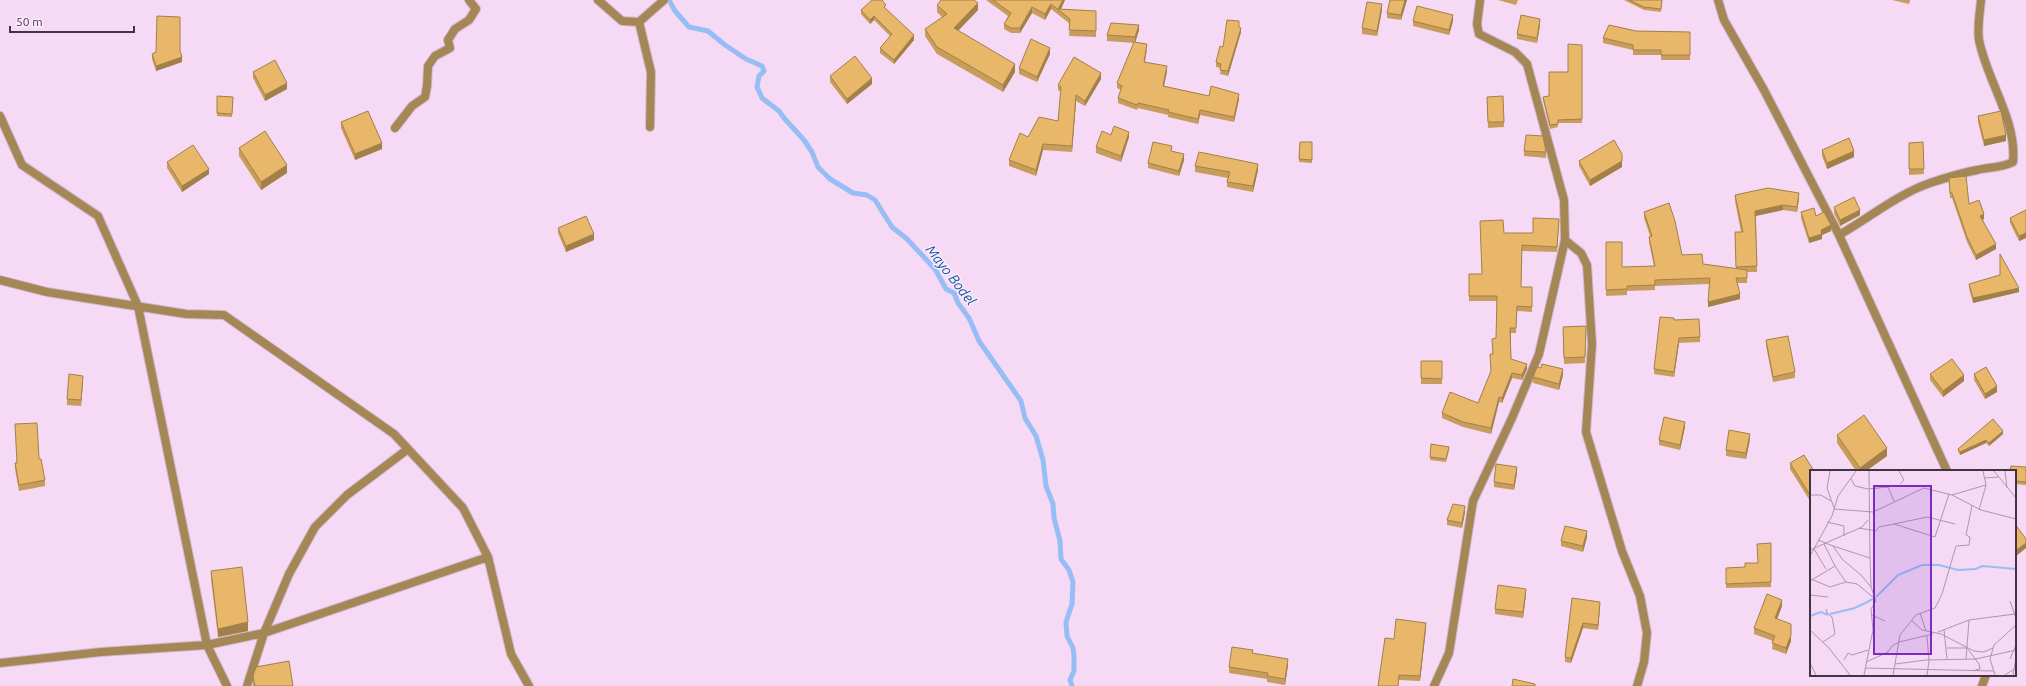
<svg xmlns="http://www.w3.org/2000/svg" width="2026" height="686" font-family="Ubuntu,sans-serif">
	<style>
		.lines { fill: none; stroke-linecap: round; stroke-linejoin: round }
		.stream { stroke: #97bef4; stroke-width: 5 }
		.minor-casing { stroke: #d1b8d1; stroke-width: 10 }
		.minor { stroke: #a58755; stroke-width: 8 }
		.wall { fill: #c89d5b }
		.shaded-wall { fill: #a2804a }
		.building { fill: #e8b76a; stroke: #a2804a }
		.labels { text-anchor: middle; stroke-width: 3; stroke-linejoin: round; paint-order: stroke }
		.water-label { font-size: 14px; font-style: italic; fill: #1354a2; stroke: #fcebfc }
		.inset-river { fill: none; stroke: #97bef4; stroke-width: 2 }
		.inset-road { fill: none; stroke: #ad97ad; stroke-width: 1 }
		.view { fill: #7b2cbf; fill-opacity: 0.15; stroke: #7b2cbf; stroke-width: 2 }
		.inset-edge { fill: none; stroke: #403540; stroke-width: 2 }
	</style>
	<rect width="100%" height="100%" fill="#f5d9f5"/>
	<g class="lines">
		<!-- stream -->
		<path class="stream" d="M669,0L675,11L689,27L708,31L725,45L746,59L762,66L764,71L759,76L757,87L762,98L779,111L784,118L804,140L812,152L818,167L830,179L853,193L867,195L875,200L892,227L907,239L935,269L946,289L954,293L958,303L969,318L979,341L1021,401L1025,418L1036,436L1043,460L1046,486L1053,504L1054,518L1060,541L1061,559L1069,570L1073,582L1072,604L1066,622L1067,636L1073,648L1074,656V671L1070,680L1072,686"/>
		<!-- minor casing -->
		<g class="minor-casing">
			<path id="minor" d="M598,0L622,21L639,22L664,0
				M1718,0L1724,20L1764,90L1839,235L1947,471
				M639,22L651,72L650,127
				M0,116L22,165L98,216L138,306L207,645L227,686
				M395,128L412,106L425,97L427,86L428,66L435,56L450,48L448,40L455,29L469,20L476,9L469,0
				M1839,235C1869,218 1898,194 1930,183C1945,178 1961,173 1977,170C1990,167 2001,168 2013,162C2017,120 1987,81 1979,40C1977,28 1980,12 1981,0
				M1565,240L1581,253L1587,265L1592,344L1586,432L1622,551L1640,596L1647,633L1644,662L1637,686
				M0,280L47,292L186,314L224,315L394,434L463,508L488,557L511,654L529,686
				M0,663L101,652L207,645L264,633L488,557
				M247,686L264,633L289,574L315,527L347,495L408,449
				M1434,686L1449,653L1473,501L1512,418L1539,354L1565,240L1564,200L1527,64L1515,52L1479,34L1477,24L1480,0
				M1982,686L1986,675"/>
		</g>
		<!-- minor -->
		<use href="#minor" class="minor"/>
	</g>
	<!-- wall -->
	<path class="wall" d="M986,0H1065L1061,9L1096,11V37L1069,36L1070,24L1051,9L1045,20L1032,13L1020,33H1011L1004,29V24L1008,16Z
		M1407,0L1401,20L1387,18V13Z
		M1498,0H1518L1516,5Z
		M1624,0H1662L1661,12L1644,10Z
		M1892,0H1910L1909,4Z
		M937,5L978,10L958,31L1015,72L1003,92L937,54L925,36V29L942,17L937,12Z
		M886,9L914,40L894,64L880,53V48L890,36L874,20L870,24L861,14V10Z
		M1382,10L1377,36L1362,34V28Z
		M1413,21H1453L1449,35L1413,26Z
		M1540,25L1537,43L1517,39V34Z
		M1239,28L1241,32L1228,76L1220,74L1221,68L1216,67V62L1223,47Z
		M1139,30L1135,43L1147,50L1145,62L1167,71L1164,86L1209,96L1239,99L1234,122L1200,115L1198,124L1168,117V115L1138,108L1137,110L1118,103V98L1121,90L1117,88V83L1134,43L1107,41V35Z
		M1636,31L1690,32V60H1661V55H1633V50L1603,43V38Z
		M1582,45V123H1558V127L1550,129L1543,100V97L1549,96L1568,72Z
		M180,51L182,62L156,71L152,59V54Z
		M1050,54L1037,82L1019,74V68Z
		M253,72L287,89L265,101L253,78Z
		M830,76L872,84L847,104L830,82Z
		M1101,79L1085,106L1076,101L1072,152L1043,150L1036,176L1009,166V160L1058,121L1061,92L1058,90V85Z
		M217,96L233,97L232,117L217,116Z
		M1487,97L1504,122V127L1488,128Z
		M1978,116L2006,141L1984,146L1978,122Z
		M341,122L382,149L355,160L341,128Z
		M1111,135L1129,137L1121,162L1096,153V147Z
		M1300,142H1312V163L1299,162Z
		M1923,142L1924,174L1909,175V143Z
		M239,148L287,173L261,190L239,156Z
		M1822,150L1854,157L1827,169L1822,156Z
		M1172,151L1184,160L1179,176L1148,168V163Z
		M1524,151L1546,152V158L1524,156Z
		M1579,161L1622,167L1590,186L1579,166Z
		M167,162L209,174L182,192L167,168Z
		M1195,166L1258,170L1253,192L1227,187V182L1228,178L1195,172Z
		M1949,178L1969,204L1984,219L1983,220L1996,249L1976,260L1967,242L1952,198H1950Z
		M1735,195L1799,198L1797,212L1783,210L1756,216L1757,272H1747V283H1737L1740,299L1708,307L1709,284L1655,286V290L1627,291V295L1606,296V242L1622,267L1654,266L1649,242V237L1650,236L1644,218V212L1682,255L1703,264L1736,269L1735,232H1741L1735,201Z
		M1834,207L1860,215L1840,226L1834,213Z
		M2026,210V238L2019,241L2010,223V218Z
		M1801,212L1816,216L1831,231L1822,235V239L1809,243L1801,218Z
		M1559,224L1557,252L1522,251L1521,287H1532V312L1517,311L1516,333H1511V359L1527,369L1522,380L1512,378L1502,403L1499,402L1491,434L1463,427L1442,418V413L1478,403L1491,371L1490,354H1492L1496,338L1497,301H1469V274H1482L1504,233H1533Z
		M558,228L594,240L566,252L558,233Z
		M1969,284L2019,292L1973,303L1969,288Z
		M1674,320L1700,337V342L1679,343L1674,377L1654,374V369Z
		M1586,326L1585,363L1564,364L1563,327Z
		M1766,340L1795,372V378L1773,382L1766,346Z
		M1421,361H1442V384H1421Z
		M1930,374L1964,381L1943,397L1930,380Z
		M1974,374L1997,392L1985,399L1974,380Z
		M1563,375L1559,390L1533,383V377Z
		M83,381L81,406L67,405V399Z
		M1685,427L1680,450L1659,445V440Z
		M2003,434L1989,446L1986,443L1960,455L1958,451V449Z
		M1837,435L1887,456L1866,471H1856L1837,443Z
		M1750,439L1746,459L1726,456V450Z
		M1431,444L1449,450L1446,462L1430,460Z
		M15,463L45,480V486L19,491L15,469Z
		M1790,463L1814,471L1810,501L1790,469Z
		M2026,467V485L2015,484V471Z
		M1517,473L1514,490L1494,487V482Z
		M1465,512L1462,528L1447,525V520Z
		M1587,537L1583,552L1561,546V541Z
		M1771,543V587L1726,588V568L1745,567L1758,563Z
		M211,571L248,631L218,637L211,579Z
		M1526,594L1523,618L1495,614V609Z
		M1572,598L1600,607L1598,630L1583,628L1571,663L1565,662V657Z
		M1782,606L1777,619L1791,641L1786,654L1772,649L1773,641L1754,634V628Z
		M1426,628L1420,681L1399,680L1398,686H1378L1394,639Z
		M1253,653L1288,665L1285,685L1267,682V679L1229,673V667Z
		M253,676L293,686H253Z"/>
	<!-- shaded-wall -->
	<path class="shaded-wall" d="M1063,0H1065L1060,11L1058,9Z
		M1405,0H1407L1401,20V15Z
		M978,3V10L954,35V28Z
		M1051,4V9L1045,20V14Z
		M1382,4V10L1377,36V31Z
		M1032,7V13L1020,33V28Z
		M1453,15V21L1449,35V30Z
		M874,16V20L870,24V20Z
		M1540,19V25L1537,43V38Z
		M1139,25V30L1135,43V37Z
		M1241,28V32L1228,76V71Z
		M914,35V40L894,64V60Z
		M1050,48V54L1037,82V77Z
		M182,57V62L156,71V66Z
		M1015,64V72L1003,92V85Z
		M1167,66V71L1163,91V86Z
		M1101,73V79L1085,106V101Z
		M872,78V84L847,104V99Z
		M287,83V89L265,101V95Z
		M1239,94V99L1234,122V117Z
		M1076,95V101L1072,152V146Z
		M1200,110V115L1198,124V119Z
		M1129,132V137L1121,162V156Z
		M2006,135V141L1984,146V140Z
		M382,143V149L355,160V154Z
		M1043,144V150L1036,176V170Z
		M1854,151V157L1827,169V163Z
		M1184,154V160L1179,176V171Z
		M1622,161V167L1590,186V180Z
		M1258,164V170L1253,192V186Z
		M287,165V173L261,190V182Z
		M209,169V174L182,192V186Z
		M1799,193V198L1797,212V207Z
		M1783,205V210L1755,216V211Z
		M1860,210V215L1840,226V220Z
		M1984,214V219L1980,220V216Z
		M1831,225V231L1822,235V239L1809,243V238L1821,230Z
		M2026,233V238L2019,241V236Z
		M594,234V240L566,252V246Z
		M1996,244V249L1976,260V255Z
		M2019,288V292L1973,303V298Z
		M1740,294V299L1708,307V302Z
		M1679,338V343L1674,377V372Z
		M1527,364V369L1522,380V375Z
		M1563,369V375L1559,390V384Z
		M1512,373V378L1502,403V398Z
		M1964,375V381L1943,397V391Z
		M83,376V381L81,406V400Z
		M1997,386V392L1985,399V394Z
		M1499,397V402L1491,434V428Z
		M1685,422V427L1680,450V445Z
		M2003,431V434L1989,446V443Z
		M1750,434V439L1746,459V453Z
		M1986,440V443L1960,455V452Z
		M1887,448V456L1866,471H1860V468Z
		M1517,467V473L1514,490V485Z
		M1810,495H1811V500L1810,501Z
		M1465,506V512L1462,528V523Z
		M1587,531V537L1583,552V546Z
		M2026,543V548L2015,557V551Z
		M1526,589V594L1523,618V612Z
		M1782,600V606L1775,624V618Z
		M1600,602V607L1598,630V625Z
		M248,622V631L218,637V629Z
		M1426,623V628L1420,681V676Z
		M1583,623V628L1571,663V658Z
		M1791,635V641L1786,654V648Z
		M1288,659V665L1285,685V679Z"/>
	<!-- building -->
	<path class="building" d="M872,0H882L886,5L884,7L914,35L894,60L880,48L892,34L874,16L870,20L861,10Z
		M941,0H974L978,3L954,28L1015,64L1003,85L937,47L925,29L947,14L937,5Z
		M993,0H1063L1058,9L1096,11V31L1069,30L1070,19L1051,4L1045,14L1032,7L1020,28H1011L1004,24L1011,13Z
		M1390,0H1405L1401,15L1387,13Z
		M1629,0H1662L1661,9L1644,7Z
		M1367,2L1382,4L1377,31L1362,28Z
		M1417,6L1453,15L1449,30L1413,21Z
		M1521,15L1540,19L1537,38L1517,34Z
		M157,16L180,17V51L182,57L156,66L152,54L156,52Z
		M1227,20L1239,21V27L1241,28L1228,71L1220,70L1221,64L1216,62L1220,46L1223,47Z
		M1111,23L1139,25L1135,37L1107,35Z
		M1609,25L1636,31L1690,32V55H1661V50H1633V45L1603,38Z
		M1031,39L1050,48L1037,77L1019,68Z
		M1134,42L1147,44L1144,62L1167,66L1163,86L1209,96L1211,86L1239,94L1234,117L1200,110L1198,119L1168,112L1169,110L1138,103L1137,105L1118,98L1122,86L1117,83Z
		M1568,44L1582,45V119L1558,120V124L1550,125L1543,97L1549,96V72H1568Z
		M855,56L872,78L847,99L830,76Z
		M1074,57L1101,73L1085,101L1076,95L1072,146L1043,144L1036,170L1009,160L1020,133L1028,137L1039,117L1058,121L1061,87L1058,85Z
		M275,60L287,83L265,95L253,72Z
		M217,96L233,97L232,114L217,113Z
		M1503,96L1504,122H1488L1487,97Z
		M368,111L382,143L355,154L341,122Z
		M2001,111L2006,135L1984,140L1978,116Z
		M1114,126L1129,132L1121,156L1096,147L1102,131L1111,135Z
		M265,131L287,165L261,182L239,148Z
		M1526,135L1543,136L1546,152L1524,151Z
		M1849,138L1854,151L1827,163L1822,150Z
		M1614,140L1622,154V161L1590,180L1579,161Z
		M1153,142L1172,146L1171,151L1184,154L1179,171L1148,163Z
		M1300,142H1312V160L1299,159Z
		M1923,142L1924,169H1909V143Z
		M193,145L209,169L182,186L167,162Z
		M1199,152L1258,164L1253,186L1227,182L1230,172L1195,166Z
		M1966,176L1969,204L1979,200L1984,214L1980,216L1996,244L1976,255L1967,237L1952,193H1950L1949,178Z
		M1768,188L1799,193L1797,207L1783,205L1755,211L1757,266L1736,267L1735,232H1743L1735,195Z
		M1854,197L1860,210L1840,220L1834,207Z
		M1669,203L1675,221L1682,255L1702,254L1703,264L1747,270V278H1736L1740,294L1708,302L1710,278L1655,280V285L1627,286V289L1606,290V242H1622V267L1655,266L1649,237L1652,236L1644,212Z
		M1814,208L1816,216L1824,212L1831,225L1821,230L1822,234L1809,238L1801,212Z
		M2026,210V233L2019,236L2010,218Z
		M586,216L594,234L566,246L558,228Z
		M1533,218L1559,219L1557,247L1522,245L1521,287H1532V307L1517,306L1516,328H1510L1511,359L1527,364L1522,375L1512,373L1502,398L1499,397L1491,428L1463,422L1442,413L1450,392L1478,403L1491,371L1490,354H1493L1492,339L1496,338L1497,296H1469V274H1482L1480,221L1503,220L1504,233H1533Z
		M2000,254L2019,288L1973,298L1969,284L2000,275Z
		M1660,317L1674,318V320L1699,319L1700,337L1679,338L1674,372L1654,369Z
		M1586,326L1585,357L1564,358L1563,327Z
		M1788,336L1795,372L1773,377L1766,340Z
		M1952,359L1964,375L1943,391L1930,374Z
		M1421,361H1442V379L1421,378Z
		M1542,364L1563,369L1559,384L1533,377L1537,367L1541,368Z
		M1986,367L1997,386L1985,394L1974,374Z
		M69,374L83,376L81,400L67,399Z
		M1864,415L1887,448L1860,468L1837,435Z
		M1664,417L1685,422L1680,445L1659,440Z
		M1993,419L2003,431L1989,443L1986,440L1960,452L1958,449Z
		M37,423L39,459H41L45,480L19,485L15,463H17L15,424Z
		M1729,430L1750,434L1746,453L1726,450Z
		M1431,444L1449,447L1446,459L1430,457Z
		M1804,455L1814,471H1811V495H1810L1790,463Z
		M1496,464L1517,467L1514,485L1494,482Z
		M2011,466L2026,467V482L2015,481V471H2010Z
		M1453,504L1465,506L1462,523L1447,520Z
		M2015,524L2026,539V543L2015,551Z
		M1565,526L1587,531L1583,546L1561,541Z
		M1771,543V582L1726,584V568L1745,567V563H1758L1757,544Z
		M242,567L248,622L218,629L211,571Z
		M1498,585L1526,589L1523,612L1495,609Z
		M1767,594L1782,600L1775,618L1791,624V635L1786,648L1772,643L1775,636L1754,628Z
		M1572,598L1600,602L1598,625L1583,623L1571,658L1565,657Z
		M1396,619L1426,623L1420,676L1399,675L1398,686H1378L1385,638L1394,639Z
		M1232,647L1253,650L1252,653L1288,659L1285,679L1267,676L1268,673L1229,667Z
		M289,661L293,686H255L253,676L256,667Z
		M1513,679L1535,684V686H1512Z"/>
	<g class="labels">
		<!-- water labels -->
		<g class="water-label">
			<text transform="translate(951 275) rotate(52)" y="5">Mayo Bodel</text>
		</g>
	</g>
	<!-- overview -->
	<g transform="translate(1810 470)">
		<rect width="206" height="206" fill="#f5d9f5"/>
		<path class="inset-river" d="M66,127L88,105L112,95H129L148,100L166,99L172,96L206,99M20,144L45,138L63,129M0,146L11,142L18,145"/>
		<path class="inset-road" d="M20,1L17,18L24,38M59,1L60,88M89,1L94,10L90,14M184,1L206,28M195,1L197,18M175,8L188,7M41,9L45,16L58,19L78,17L84,31M0,25H11L21,31M142,25L176,15L173,1M24,39L63,42L114,18L142,25L171,40L206,49M169,40L176,15M17,52L34,56V66M84,54L117,47L145,54M49,58L66,61L69,57L84,54L125,67L139,24M8,70L23,76L33,90L51,105L61,117L66,131L61,139L63,160L54,205M23,76L60,88L61,117M4,79L16,99M0,80L52,57L58,50M0,86L22,46L28,26L46,1M25,96L36,112L47,114L63,127M1,109L20,117L36,112M0,111L25,96L14,74M0,125L18,127M200,131L206,148M110,143L116,161M62,145L75,151M101,150L112,160L131,164L164,181L174,182L183,178M0,160L19,178L40,205M134,160L137,189M128,162L159,150M13,172L25,164L22,147L17,143L16,139M137,178H157L169,194L170,199L165,200M156,189L159,150L205,144M200,189L206,175M34,190L38,183L42,185L58,180M56,192L78,182L82,176L89,172L123,164M0,193L6,205M85,194L116,190L166,189L206,180M55,198L183,201M83,205L90,165L106,145L125,138L132,124L146,76L159,75L160,67L156,65L162,36M117,205L119,191L117,166M185,205L180,189L184,175L206,155M195,205L206,198M203,205L206,188"/>
		<path class="view" d="M64,16H121V184H64Z"/>
		<rect width="206" height="206" class="inset-edge"/>
	</g>
	<!-- scale -->
	<path d="M10 26v6h124v-6" fill="none" stroke="#403540" stroke-width="2"/>
	<text x="16" y="26" font-size="12" fill="#403540" stroke="#fcebfc" stroke-width="3" paint-order="stroke">50 m</text>
</svg>
